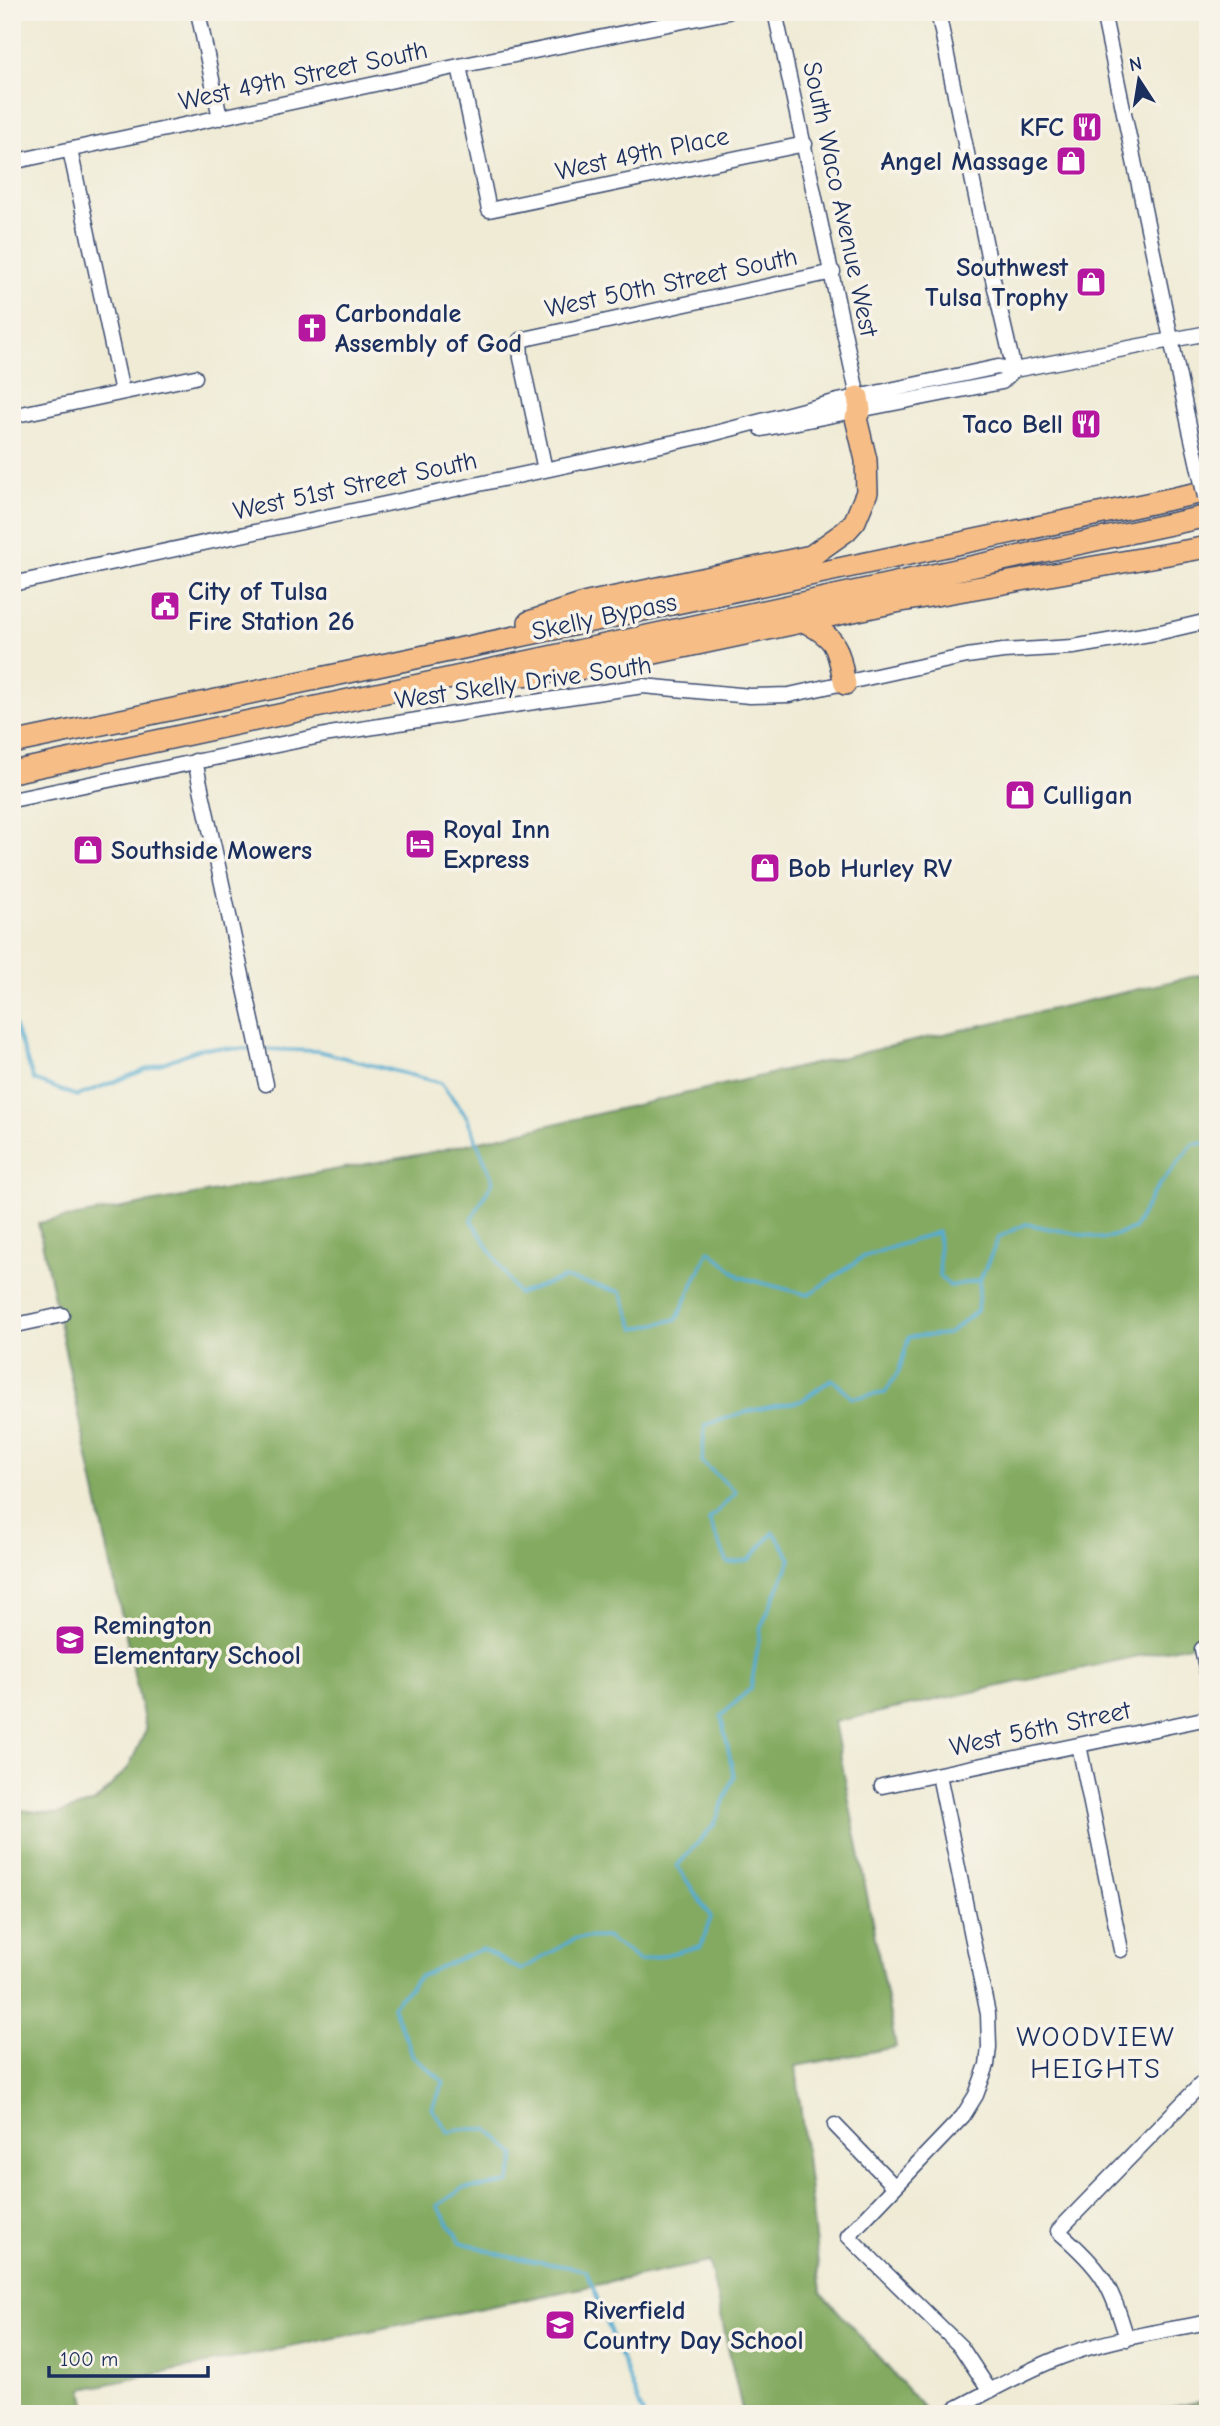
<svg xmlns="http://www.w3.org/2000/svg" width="1220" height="2426" font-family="'Comic Neue',sans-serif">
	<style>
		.forest { fill: #83aa60; stroke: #4f6c5f; stroke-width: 2 }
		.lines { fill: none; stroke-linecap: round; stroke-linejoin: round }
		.stream { stroke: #54acd1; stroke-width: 3.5 }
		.minor-casing { stroke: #3b4b70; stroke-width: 17 }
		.highway-casing { stroke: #3b4b70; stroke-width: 24 }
		.minor { stroke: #fff; stroke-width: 14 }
		.highway { stroke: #f6be86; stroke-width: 21 }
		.minor-bridge-casing { stroke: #3b4b70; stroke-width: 17; stroke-linecap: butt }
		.minor-bridge { stroke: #fff; stroke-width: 14 }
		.labels { text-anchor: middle; stroke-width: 7; stroke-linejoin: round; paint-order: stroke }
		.street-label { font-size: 26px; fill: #1b2f5e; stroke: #f7f3e8 }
		.poi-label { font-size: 26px; font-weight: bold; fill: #1b2f5e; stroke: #f7f3e8; text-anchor: start }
		.neighbourhood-label { font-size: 28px; letter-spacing: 2px; fill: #1b2f5e; stroke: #f7f3e8 }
	</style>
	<rect width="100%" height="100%" fill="#f7f3e8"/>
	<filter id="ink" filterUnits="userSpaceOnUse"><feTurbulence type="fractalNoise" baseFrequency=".0143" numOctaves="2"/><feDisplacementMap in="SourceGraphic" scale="14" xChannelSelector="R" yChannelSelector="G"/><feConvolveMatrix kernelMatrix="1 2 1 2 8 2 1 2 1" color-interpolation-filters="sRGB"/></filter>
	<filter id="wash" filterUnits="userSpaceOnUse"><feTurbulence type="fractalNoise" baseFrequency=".00686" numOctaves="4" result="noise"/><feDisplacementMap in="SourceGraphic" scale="28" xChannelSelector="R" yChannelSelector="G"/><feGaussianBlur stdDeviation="1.57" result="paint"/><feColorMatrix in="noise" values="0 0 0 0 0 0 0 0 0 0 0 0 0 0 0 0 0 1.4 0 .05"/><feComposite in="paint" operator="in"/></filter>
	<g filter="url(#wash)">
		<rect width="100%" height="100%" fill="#efebd5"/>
		<!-- forest -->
		<path class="forest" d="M1208,973V1641L834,1722L896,2047L796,2066L821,2292L929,2414H743L709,2262L83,2389L88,2414H12V1809L57,1814L95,1802L129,1767L146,1730L38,1223L428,1153Z
			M1208,2400V2414H1136Z"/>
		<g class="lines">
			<!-- stream -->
			<path class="stream" d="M12,1019L34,1080L77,1096L202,1048L255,1049
				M262,1049L318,1051L441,1083L467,1117L493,1181L471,1220L518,1294L564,1278L621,1292L635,1329L677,1319L709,1250L740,1277L808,1295L863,1257L938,1232L940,1276L950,1286L980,1280
				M643,2414L586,2270L505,2256L461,2242L437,2206L462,2189L509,2183L516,2155L488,2129H460L449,2133L432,2108L444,2082L413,2056L392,2006L420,1976L482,1949L521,1970L576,1938L606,1937L640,1961L701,1946L711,1917L677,1866L714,1825L734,1776L721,1716L751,1688L761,1627L791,1559L774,1532L749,1560L728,1563L709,1520L736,1492L702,1462L705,1425L749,1411L801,1401L832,1379L852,1398L885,1393L899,1371L909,1337L948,1334L977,1311L980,1280L999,1237L1026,1224L1104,1239L1134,1229L1153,1193L1193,1144L1208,1143"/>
		</g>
	</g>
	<g filter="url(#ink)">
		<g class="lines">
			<!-- minor casing -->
			<g class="minor-casing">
				<path id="minor" d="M198,12L220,118
					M775,12L858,397
					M938,12L992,275L1014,370
					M1103,12L1190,430
					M459,66L489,210L805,144
					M70,150L122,392
					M12,162L459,66L728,12
					M12,416L195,377
					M762,429L1002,382L1014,370
					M545,470L521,358L520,340L833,272
					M12,584L708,435L838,401L998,367L1014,370L1208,333
					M195,761L266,1084
					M12,800L330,734L474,711L643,686L750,696L789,695L967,656L1003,651L1073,647L1161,632L1208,621
					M12,1326L62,1315
					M1202,1649L1208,1677
					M1079,1745L1121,1950
					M939,1775L988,2014L989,2047L987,2065L976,2095L963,2116L848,2236L961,2347L990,2391
					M882,1786L1208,1718
					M835,2125L895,2187
					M1127,2339C1111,2284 1102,2269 1058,2231L1208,2077
					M955,2409C990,2391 1025,2371 1061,2357C1108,2339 1159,2332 1208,2322"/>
			</g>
			<!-- highway casing -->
			<g class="highway-casing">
				<path id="highway" d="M804,621C839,640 837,647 845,684
					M529,622L587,603L811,556L846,531L855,521L867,492L866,460L856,418L860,410L858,397
					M511,676L574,670L896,602L1208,547
					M12,743L1208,491
					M12,772L1208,516"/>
			</g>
			<!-- minor -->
			<use href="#minor" class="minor"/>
			<!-- highway -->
			<use href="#highway" class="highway"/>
			<!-- minor-bridge casing -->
			<g class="minor-bridge-casing">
				<path id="minor-bridge" d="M1190,430L1205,497"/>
			</g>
			<!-- minor-bridge -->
			<use href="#minor-bridge" class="minor-bridge"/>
		</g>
	</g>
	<!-- icons -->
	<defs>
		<g id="restaurant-square" transform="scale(1.575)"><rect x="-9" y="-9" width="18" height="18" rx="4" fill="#b5179e" stroke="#f7f3e8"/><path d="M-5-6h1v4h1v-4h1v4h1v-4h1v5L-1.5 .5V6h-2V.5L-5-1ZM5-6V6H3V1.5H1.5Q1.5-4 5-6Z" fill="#fff"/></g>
		<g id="shop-square" transform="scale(1.575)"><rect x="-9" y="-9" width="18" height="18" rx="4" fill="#b5179e" stroke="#f7f3e8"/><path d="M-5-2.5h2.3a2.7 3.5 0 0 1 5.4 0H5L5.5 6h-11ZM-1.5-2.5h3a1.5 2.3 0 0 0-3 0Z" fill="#fff"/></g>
		<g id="church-square" transform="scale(1.575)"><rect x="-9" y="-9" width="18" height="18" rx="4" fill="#b5179e" stroke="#f7f3e8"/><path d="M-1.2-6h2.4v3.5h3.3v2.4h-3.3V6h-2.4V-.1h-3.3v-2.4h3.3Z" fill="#fff"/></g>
		<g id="civic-square" transform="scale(1.575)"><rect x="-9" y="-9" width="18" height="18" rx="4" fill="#b5179e" stroke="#f7f3e8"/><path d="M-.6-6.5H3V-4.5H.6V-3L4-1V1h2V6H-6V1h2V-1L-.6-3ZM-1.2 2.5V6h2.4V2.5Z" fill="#fff"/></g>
		<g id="hotel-square" transform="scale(1.575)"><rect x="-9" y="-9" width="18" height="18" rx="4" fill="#b5179e" stroke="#f7f3e8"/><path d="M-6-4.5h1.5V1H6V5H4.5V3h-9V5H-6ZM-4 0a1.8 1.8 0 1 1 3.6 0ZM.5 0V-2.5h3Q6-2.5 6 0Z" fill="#fff"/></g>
		<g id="school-square" transform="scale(1.575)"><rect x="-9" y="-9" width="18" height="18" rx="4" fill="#b5179e" stroke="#f7f3e8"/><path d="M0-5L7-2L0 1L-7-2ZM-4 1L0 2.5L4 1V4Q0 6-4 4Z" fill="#fff"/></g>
	</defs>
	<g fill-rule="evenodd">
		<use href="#restaurant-square" x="1087" y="127"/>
		<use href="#shop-square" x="1071" y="161"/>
		<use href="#shop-square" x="1091" y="282"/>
		<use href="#church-square" x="312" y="328"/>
		<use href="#restaurant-square" x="1086" y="424"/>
		<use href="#civic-square" x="165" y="606"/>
		<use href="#shop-square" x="1020" y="795"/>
		<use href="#hotel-square" x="420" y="844"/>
		<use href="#shop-square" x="88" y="850"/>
		<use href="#shop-square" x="765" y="868"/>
		<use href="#school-square" x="70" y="1640"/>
		<use href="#school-square" x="560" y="2325"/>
	</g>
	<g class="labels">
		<!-- street labels -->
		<g class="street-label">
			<text transform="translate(303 75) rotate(-12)" y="9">West 49th Street South</text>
			<text transform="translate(642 153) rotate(-12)" y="9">West 49th Place</text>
			<text transform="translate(841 199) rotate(78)" y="9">South Waco Avenue West</text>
			<text transform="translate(671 282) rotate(-12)" y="9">West 50th Street South</text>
			<text transform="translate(355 485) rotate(-12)" y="9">West 51st Street South</text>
			<text transform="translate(604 616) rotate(-12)" y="9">Skelly Bypass</text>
			<text transform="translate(523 682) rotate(-8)" y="9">West Skelly Drive South</text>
			<text transform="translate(1040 1728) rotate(-12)" y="9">West 56th Street</text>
		</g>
		<!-- poi labels -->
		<g class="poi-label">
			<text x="1064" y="136" text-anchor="end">KFC</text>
			<text x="1048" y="170" text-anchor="end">Angel Massage</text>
			<text x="1068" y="276" text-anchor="end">Southwest<tspan x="1068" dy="30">Tulsa Trophy</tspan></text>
			<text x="335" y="322">Carbondale<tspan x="335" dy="30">Assembly of God</tspan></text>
			<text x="1063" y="433" text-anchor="end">Taco Bell</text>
			<text x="188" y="600">City of Tulsa<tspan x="188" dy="30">Fire Station 26</tspan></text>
			<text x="1043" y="804">Culligan</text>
			<text x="443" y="838">Royal Inn<tspan x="443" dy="30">Express</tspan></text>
			<text x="111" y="859">Southside Mowers</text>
			<text x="788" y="877">Bob Hurley RV</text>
			<text x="93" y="1634">Remington<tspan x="93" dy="30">Elementary School</tspan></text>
			<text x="583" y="2319">Riverfield<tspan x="583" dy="30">Country Day School</tspan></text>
		</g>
		<!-- neighbourhood labels -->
		<g class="neighbourhood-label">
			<text x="1096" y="2046">WOODVIEW<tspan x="1096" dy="32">HEIGHTS</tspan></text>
		</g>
	</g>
	<!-- margin -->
	<rect width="1220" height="2426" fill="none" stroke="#f7f3e8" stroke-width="42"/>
	<!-- north arrow -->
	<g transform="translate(1139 80) rotate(348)" stroke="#f7f3e8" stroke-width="5" paint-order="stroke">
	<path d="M0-5L12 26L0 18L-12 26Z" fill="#1b2f5e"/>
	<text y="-10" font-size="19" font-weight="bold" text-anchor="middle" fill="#1b2f5e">N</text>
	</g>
	<!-- scale -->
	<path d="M49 2366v10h159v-10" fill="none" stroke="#1b2f5e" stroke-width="3.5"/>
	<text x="60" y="2366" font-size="21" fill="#1b2f5e" stroke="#f7f3e8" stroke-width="5" paint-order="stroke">100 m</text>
</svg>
